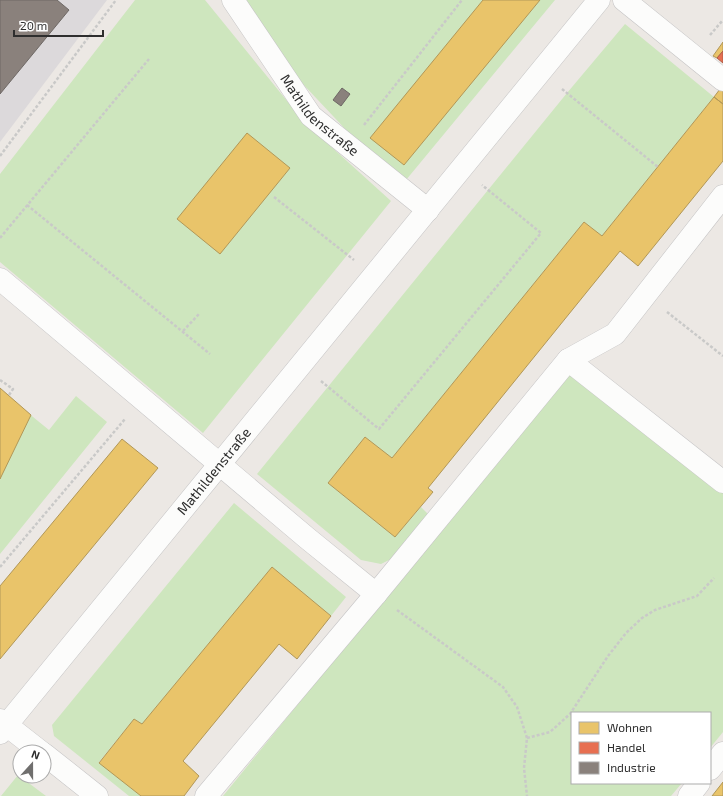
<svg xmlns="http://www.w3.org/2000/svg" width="723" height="796" font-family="'Exo 2',sans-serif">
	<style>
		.industrial { fill: #dcd9db }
		.green { fill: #cee6be }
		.homes { fill: #e9c46a; stroke: #b19758 }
		.shops { fill: #e76f51; stroke: #b05c46 }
		.industry { fill: #8a817c; stroke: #6e6865 }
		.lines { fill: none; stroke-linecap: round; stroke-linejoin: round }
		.minor-casing { stroke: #c5c4c5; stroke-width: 23 }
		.path { stroke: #c9c9c8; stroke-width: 2.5; stroke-dasharray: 3 2; stroke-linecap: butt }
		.minor { stroke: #fcfcfb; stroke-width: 22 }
		.labels { text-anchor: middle; stroke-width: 4; stroke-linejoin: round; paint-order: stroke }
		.street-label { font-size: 14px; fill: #2e2e2e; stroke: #fff }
	</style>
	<rect width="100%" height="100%" fill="#ece8e4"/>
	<!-- industrial -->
	<path class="industrial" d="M0,0H107L0,142Z"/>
	<!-- green -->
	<path class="green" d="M135,0H205L305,123L391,201L203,433L0,262V174Z
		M245,0H555L406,180L349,133L301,82L246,5Z
		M625,24L714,97L602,236L584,222L392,458L365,437L328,483L395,537L421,507L431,517L397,556L381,564L361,560L257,474L567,93Z
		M568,373L723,493V732L710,748V713H572V783H682L671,796H223Z
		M0,390L49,430L76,396L107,422L0,554Z
		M234,503L346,597L331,616L272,567L142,724L134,719L99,762L141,796H129L54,736L52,725Z
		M18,775L46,796H1Z"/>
	<!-- homes -->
	<path class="homes" d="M483,0H540L404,165L370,138Z
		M723,42V51L717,58L713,56Z
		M723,85V104L714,97Z
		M714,97L723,104V161L638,266L620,251L428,488L433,492L395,537L328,483L365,437L392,458L584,222L602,236Z
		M247,133L290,168L220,254L177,219Z
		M0,388L31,415L0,479Z
		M122,439L158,468L0,659V586Z
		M272,567L331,616L297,659L279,644L183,761L199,776L184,796H141L99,763L134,719L142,724Z
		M723,782V796H712Z"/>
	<!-- shops -->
	<path class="shops" d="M723,51V63L717,58Z"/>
	<!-- industry -->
	<path class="industry" d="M0,0H57L69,10L0,94Z
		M342,88L350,94L341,106L333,100Z"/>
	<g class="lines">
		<!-- minor casing -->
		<g class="minor-casing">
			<g id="minor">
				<path id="s1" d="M233,0L311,116L428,210"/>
				<path d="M624,0L723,80"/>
				<path d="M0,279L307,538L376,594"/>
				<path d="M568,360L723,482"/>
				<path d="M0,720L41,752"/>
				<path id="s2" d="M0,733L599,0"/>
				<path d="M44,754L97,796"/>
				<path d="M710,769L723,753"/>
				<path d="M206,796L376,594L568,360L615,334L723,196"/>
				<path d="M689,796L699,783"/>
			</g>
		</g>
		<!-- path -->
		<path class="path" d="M710,35L723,20
			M562,89L658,167
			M364,125L462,0
			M0,156L116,0
			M274,197L354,260
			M27,205L210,354
			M0,238L149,59
			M667,312L723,356
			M183,331L199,314
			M0,380L13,389L9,395
			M321,381L379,429L541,233L482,185
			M0,567L125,419
			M397,610L503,687L517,707L527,738L524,768L527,796
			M527,738L550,732L570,714L608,656L626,633L642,618L655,610L697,596L714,578"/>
		<!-- minor -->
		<use href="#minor" class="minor"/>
	</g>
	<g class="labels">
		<!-- street labels -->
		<g class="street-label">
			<text dy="5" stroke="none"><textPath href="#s1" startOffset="145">Mathildenstraße</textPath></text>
			<text dy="5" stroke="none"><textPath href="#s2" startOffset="338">Mathildenstraße</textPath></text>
		</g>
	</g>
	<!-- legend -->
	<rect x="571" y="712" width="140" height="72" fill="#ffffff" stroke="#ababab"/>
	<rect x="579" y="722" width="20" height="12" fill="#e9c46a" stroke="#ababab"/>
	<text x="607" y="732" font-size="12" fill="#2e2e2e">Wohnen</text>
	<rect x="579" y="742" width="20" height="12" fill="#e76f51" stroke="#ababab"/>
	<text x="607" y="752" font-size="12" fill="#2e2e2e">Handel</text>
	<rect x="579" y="762" width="20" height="12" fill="#8a817c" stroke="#ababab"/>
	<text x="607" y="772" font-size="12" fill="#2e2e2e">Industrie</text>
	<!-- north arrow -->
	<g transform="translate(32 764) rotate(21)"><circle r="19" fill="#ffffff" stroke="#ababab"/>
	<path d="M0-3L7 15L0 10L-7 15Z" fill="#706f6e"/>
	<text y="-6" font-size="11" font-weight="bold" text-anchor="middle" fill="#2e2e2e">N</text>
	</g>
	<!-- scale -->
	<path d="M14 30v6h89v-6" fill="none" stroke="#2e2e2e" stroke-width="2"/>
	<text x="20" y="30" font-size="12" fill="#2e2e2e" stroke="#ffffff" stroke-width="3" paint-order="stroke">20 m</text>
</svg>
